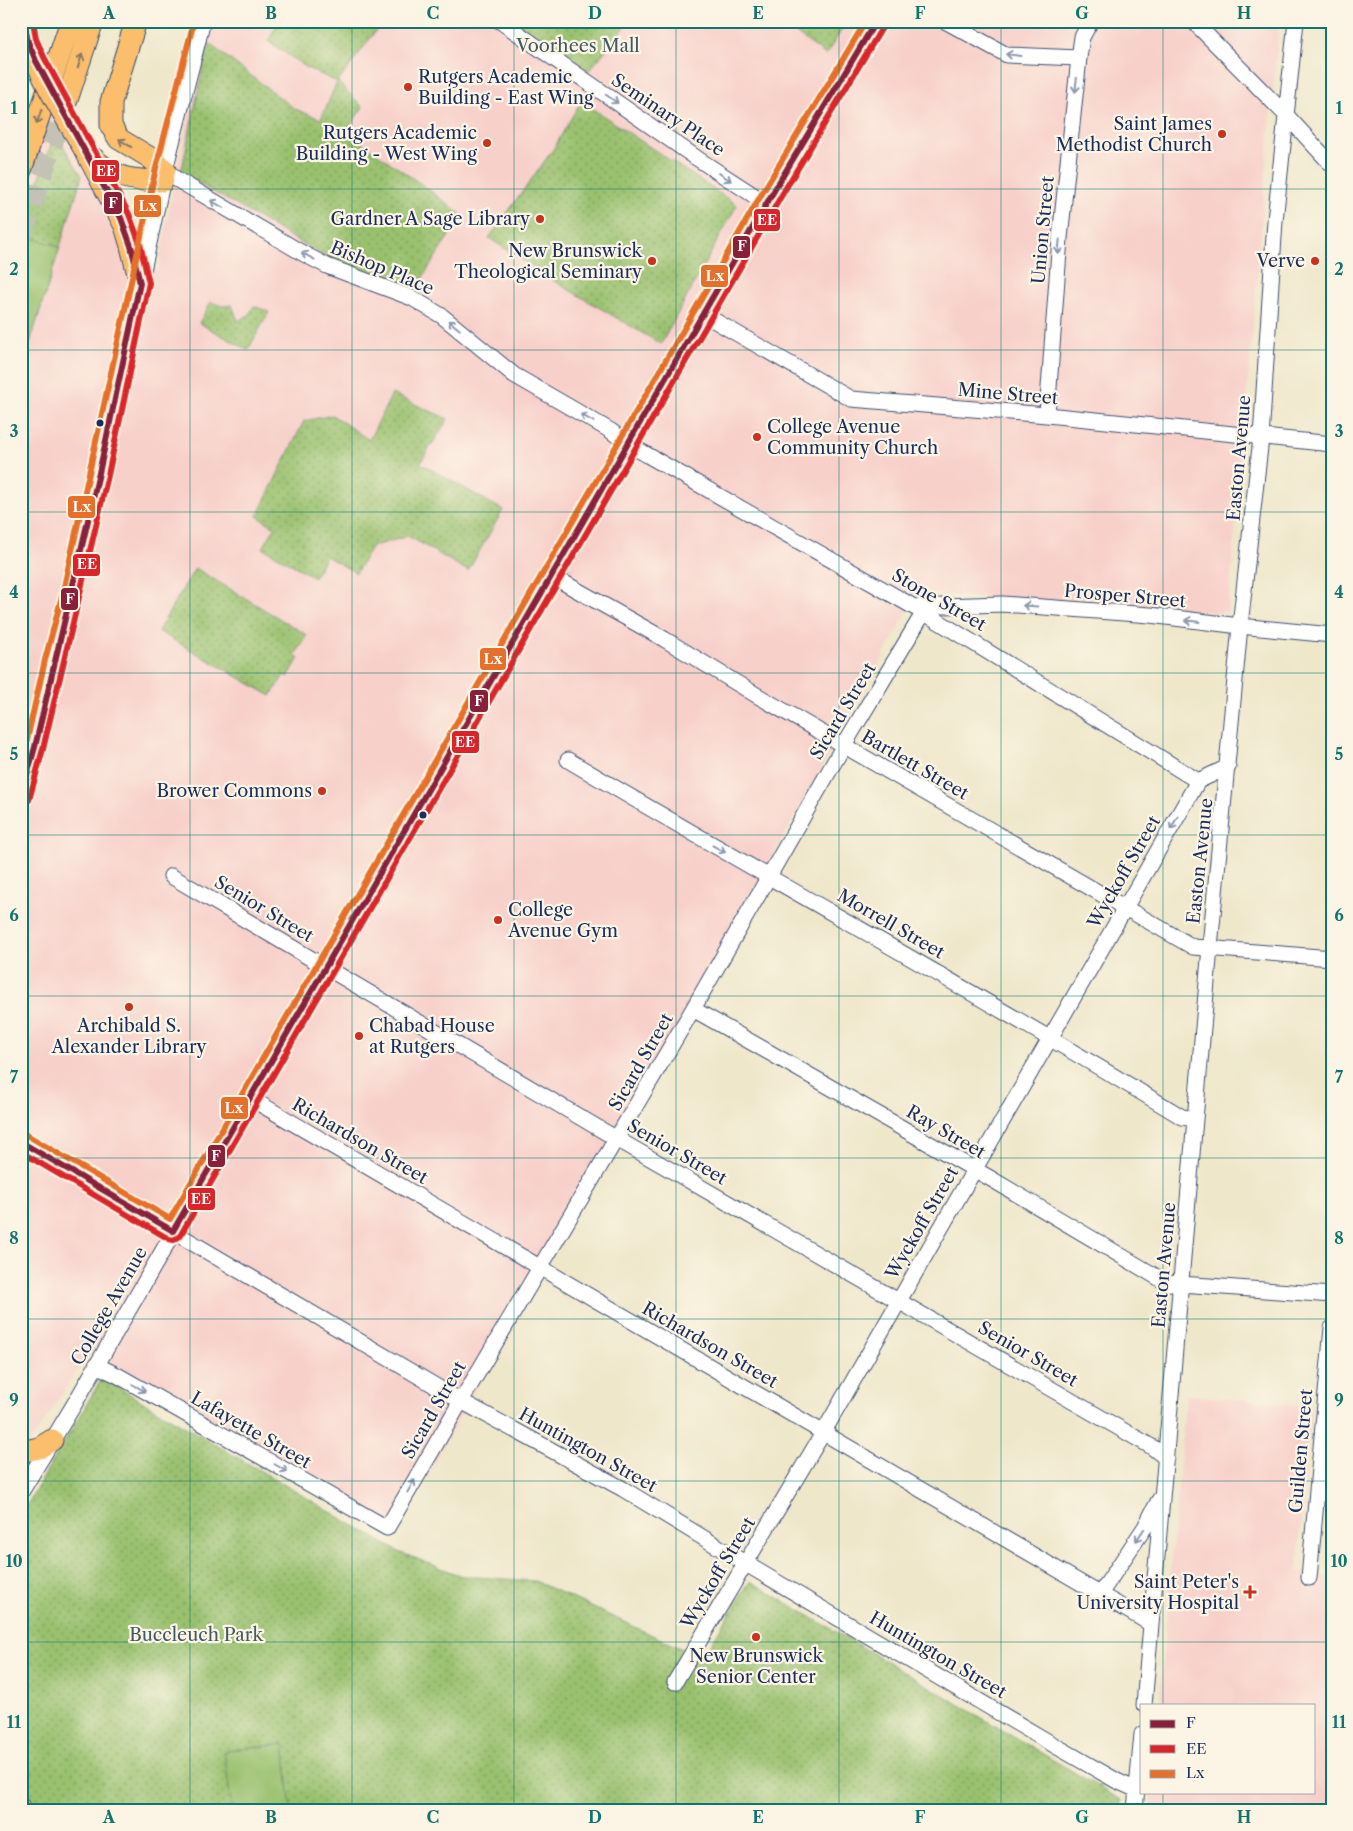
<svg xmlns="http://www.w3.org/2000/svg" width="1353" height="1831" font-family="'Libre Caslon Text',serif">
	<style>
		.built { fill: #f7d0ca }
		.grass { fill: url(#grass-dots); stroke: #5a7866 }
		.garden { fill: #99c16e; stroke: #5a7866 }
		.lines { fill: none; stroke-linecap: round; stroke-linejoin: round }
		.highway-tunnel { stroke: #c4c2b4; stroke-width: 21; stroke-dasharray: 21 11; stroke-linecap: butt }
		.minor-casing { stroke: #3b4b6e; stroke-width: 17 }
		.major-casing { stroke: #3b4b6e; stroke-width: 21 }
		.highway-casing { stroke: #3b4b6e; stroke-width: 23 }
		.minor { stroke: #fff; stroke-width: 15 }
		.major { stroke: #fabe6d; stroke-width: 19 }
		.highway { stroke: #fabe6d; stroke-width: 21 }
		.highway-bridge-casing { stroke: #3b4b6e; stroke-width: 23; stroke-linecap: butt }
		.highway-bridge { stroke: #fabe6d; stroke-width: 21 }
		.bus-1-casing { stroke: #fcf5e5; stroke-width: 10 }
		.bus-2-casing { stroke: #fcf5e5; stroke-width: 10 }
		.bus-3-casing { stroke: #fcf5e5; stroke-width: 10 }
		.bus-1 { stroke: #88203a; stroke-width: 6 }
		.bus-2 { stroke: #d9252a; stroke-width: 6 }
		.bus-3 { stroke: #e5702c; stroke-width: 6 }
		.oneway { stroke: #8d97ae }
		.oneway2 { stroke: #8a7666 }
		.grid { fill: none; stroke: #0f766e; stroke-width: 1; stroke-opacity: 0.55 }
		.poi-dot { fill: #c8321e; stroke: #fcf5e5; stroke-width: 2 }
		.bus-dot { fill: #1b2f5e; stroke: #fcf5e5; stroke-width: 2 }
		.labels { text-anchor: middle; stroke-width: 4.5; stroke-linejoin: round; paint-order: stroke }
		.park-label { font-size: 18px; fill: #415b63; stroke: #fcf5e5 }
		.poi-label { font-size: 18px; fill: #1b2f5e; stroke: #fcf5e5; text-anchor: end }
		.street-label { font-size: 18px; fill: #1b2f5e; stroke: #fcf5e5 }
		.line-badge { stroke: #fcf5e5; stroke-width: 2 }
		.badge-label { font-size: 14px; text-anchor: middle; font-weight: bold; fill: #fff }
		.neatline { fill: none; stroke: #0f766e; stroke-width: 2 }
		.grid-label { font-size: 16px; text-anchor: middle; font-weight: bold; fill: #0f766e }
	</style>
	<defs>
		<pattern id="grass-dots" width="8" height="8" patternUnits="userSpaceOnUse" patternTransform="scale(1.25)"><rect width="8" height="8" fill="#99c16e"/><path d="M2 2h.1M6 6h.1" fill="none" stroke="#7c9d5e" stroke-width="1.8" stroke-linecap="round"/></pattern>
	</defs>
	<rect width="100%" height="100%" fill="#fcf5e5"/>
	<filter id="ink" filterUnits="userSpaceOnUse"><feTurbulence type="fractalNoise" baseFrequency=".02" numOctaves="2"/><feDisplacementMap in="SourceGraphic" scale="10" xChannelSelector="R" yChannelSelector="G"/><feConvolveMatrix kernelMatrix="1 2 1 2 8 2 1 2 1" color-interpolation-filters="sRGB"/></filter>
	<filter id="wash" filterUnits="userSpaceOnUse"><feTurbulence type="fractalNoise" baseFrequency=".0096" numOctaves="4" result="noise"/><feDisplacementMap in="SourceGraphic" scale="20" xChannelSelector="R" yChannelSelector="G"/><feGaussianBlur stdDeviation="1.12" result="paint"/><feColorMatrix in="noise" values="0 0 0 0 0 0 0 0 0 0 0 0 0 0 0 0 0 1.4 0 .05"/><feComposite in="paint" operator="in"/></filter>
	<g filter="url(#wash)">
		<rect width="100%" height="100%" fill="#eee7ca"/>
		<!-- built -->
		<path class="built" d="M209,21H1279L1228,613L918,593L617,1139L397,1527L90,1350L28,1447L21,1446V173L45,100L97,187L126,252L158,271L177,167Z
			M1186,1395L1311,1406L1297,1572L1332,1576V1810H1150L1151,1792H1314V1705H1159Z"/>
		<!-- grass -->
		<path class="grass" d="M279,21H375L380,25L338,82L363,107L346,132L424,186L462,215L413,293L322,255L181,173L208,43L295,109L321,119L337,82L307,68L268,41Z
			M501,21H630L582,79Z
			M779,21H847L826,55Z
			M581,101L737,205L661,344L559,284L489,238L554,148Z
			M55,133L82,176L21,371V232Z
			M211,302L222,306L232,305L238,321L249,315L254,306L269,312L248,350L199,323Z
			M392,394L448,419L420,463L503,510L468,571L408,536L371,547L356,573L326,556L314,577L263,548L275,527L257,516L304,421L332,415L369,440Z
			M195,568L307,635L295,655L299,658L288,677L284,675L271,696L158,631Z
			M102,1378L399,1552L462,1576L535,1581L702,1658L750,1581L1121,1800L1120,1810H30L21,1769V1515Z"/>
		<!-- garden -->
		<path class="garden" d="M21,234L60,247L21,371Z
			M284,1744L291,1810H232L224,1751Z"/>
	</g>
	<g filter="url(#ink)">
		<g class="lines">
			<!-- highway-tunnel -->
			<path class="highway-tunnel" d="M21,236L67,100"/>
			<!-- minor casing -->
			<g class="minor-casing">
				<path id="minor" d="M500,21L698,159L767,204
					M945,21L1007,55L1079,58
					M1193,21L1287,116L1332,165
					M165,170L176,179L304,254L327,266L412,298L442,316L514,375L611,431L628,444L928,615L1198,781L1228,767
					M703,314L851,399L1047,415L1332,444
					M1047,415L1060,238L1079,58L1082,37L1091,21
					M552,576L664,639L758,696L1193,947L1332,958
					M914,607L1002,604L1150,615L1240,626L1332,635
					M568,760C771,881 980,994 1182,1117L1195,1119
					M21,798L32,761L54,662L71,598L165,170L203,21
					M171,876L617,1139L1152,1447L1166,1458
					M693,1009L988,1177L1167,1283L1332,1295
					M250,1098L1151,1624
					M21,1142L461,1401L623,1489L758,1571L1047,1741L1117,1781L1137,1790
					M96,1365L117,1375L387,1528L461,1401L693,1009L844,745L924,612
					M21,1492L75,1403L775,189L876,21
					M1309,1578L1332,1328
					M1100,1594L1145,1527L1159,1500
					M675,1682L823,1433L1198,781
					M1144,1705L1211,936L1240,626L1261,438L1275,221L1296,21
					M1135,1810L1142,1734"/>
			</g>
			<!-- major casing -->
			<g class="major-casing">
				<path id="major" d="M21,1808L22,1810"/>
			</g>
			<!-- highway casing -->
			<g class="highway-casing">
				<path id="highway" d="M136,21L111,102V126L119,139L149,157L165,170
					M67,100L93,21
					M86,152L125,226L131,246L140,283
					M92,157C115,180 132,180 163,181
					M21,170L71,21
					M21,1452L39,1448L52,1440"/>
			</g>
			<!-- minor -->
			<use href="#minor" class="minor"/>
			<!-- major -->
			<use href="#major" class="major"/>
			<!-- highway -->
			<use href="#highway" class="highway"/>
			<!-- highway-bridge casing -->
			<g class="highway-bridge-casing">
				<path id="highway-bridge" d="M25,23C33,70 63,111 86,152"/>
			</g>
			<!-- highway-bridge -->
			<use href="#highway-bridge" class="highway-bridge"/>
			<!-- bus-1 casing -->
			<g class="bus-1-casing">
				<path id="bus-1" d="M21,797L35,747L99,473L140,283L131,246L121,218L36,61L28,42L24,21
					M21,1142L173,1231L775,189L876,21"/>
			</g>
			<!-- bus-2 casing -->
			<g class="bus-2-casing">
				<path id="bus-2" d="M29,800L43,749L108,475L149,283L140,244L129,214L44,57L36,39L33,21
					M21,1152L169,1239L174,1240L180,1236L783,193L883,26"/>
			</g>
			<!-- bus-3 casing -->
			<g class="bus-3-casing">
				<path id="bus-3" d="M21,766L45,660L62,596L156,168L194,21
					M25,1134L170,1219L767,185L866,21"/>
			</g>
			<!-- bus-1 -->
			<use href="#bus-1" class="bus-1"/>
			<!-- bus-2 -->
			<use href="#bus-2" class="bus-2"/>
			<!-- bus-3 -->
			<use href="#bus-3" class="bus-3"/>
		</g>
		<!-- one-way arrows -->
		<defs><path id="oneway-shaft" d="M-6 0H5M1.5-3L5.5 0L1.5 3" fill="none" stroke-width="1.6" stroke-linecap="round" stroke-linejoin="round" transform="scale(1.25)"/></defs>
		<g class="oneway">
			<use href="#oneway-shaft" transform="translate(1013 55) rotate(-172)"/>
			<use href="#oneway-shaft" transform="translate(1076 85) rotate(96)"/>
			<use href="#oneway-shaft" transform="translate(612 99) rotate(35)"/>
			<use href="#oneway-shaft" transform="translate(725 177) rotate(34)"/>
			<use href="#oneway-shaft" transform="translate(217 204) rotate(-150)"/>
			<use href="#oneway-shaft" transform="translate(1059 247) rotate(95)"/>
			<use href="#oneway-shaft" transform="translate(308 256) rotate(-152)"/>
			<use href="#oneway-shaft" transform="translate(454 325) rotate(-141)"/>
			<use href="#oneway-shaft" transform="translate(587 418) rotate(-150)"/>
			<use href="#oneway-shaft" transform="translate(1030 606) rotate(-176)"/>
			<use href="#oneway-shaft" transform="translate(1192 621) rotate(-173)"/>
			<use href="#oneway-shaft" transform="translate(1174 823) rotate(120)"/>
			<use href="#oneway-shaft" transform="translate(719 849) rotate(29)"/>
			<use href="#oneway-shaft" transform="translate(139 1388) rotate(30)"/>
			<use href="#oneway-shaft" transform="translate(281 1468) rotate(30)"/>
			<use href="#oneway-shaft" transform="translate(411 1486) rotate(-60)"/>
			<use href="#oneway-shaft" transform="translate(1140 1535) rotate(124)"/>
		</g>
		<g class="oneway2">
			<use href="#oneway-shaft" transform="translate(80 61) rotate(-72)"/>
			<use href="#oneway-shaft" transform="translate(39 117) rotate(109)"/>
			<use href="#oneway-shaft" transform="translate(125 143) rotate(-147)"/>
		</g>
	</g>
	<!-- grid -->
	<path class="grid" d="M190,21V1810M352,21V1810M514,21V1810M676,21V1810M839,21V1810M1001,21V1810M1163,21V1705M21,189H1332M21,350H1332M21,512H1332M21,673H1332M21,835H1332M21,996H1332M21,1158H1332M21,1319H1332M21,1481H1332M21,1642H1332M1163,1792V1810"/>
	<!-- markers -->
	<g class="poi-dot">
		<circle cx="408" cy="87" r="5"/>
		<circle cx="1222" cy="134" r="5"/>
		<circle cx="487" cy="143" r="5"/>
		<circle cx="540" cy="219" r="5"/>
		<circle cx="652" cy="261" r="5"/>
		<circle cx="1315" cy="261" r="5"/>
		<circle cx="757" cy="437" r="5"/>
		<circle cx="322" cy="791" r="5"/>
		<circle cx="498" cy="920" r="5"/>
		<circle cx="129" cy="1007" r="5"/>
		<circle cx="359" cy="1036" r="5"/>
		<path d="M1247.5 1584.5h5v5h5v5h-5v5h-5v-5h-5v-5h5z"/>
		<circle cx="756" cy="1637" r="5"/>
	</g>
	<g class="bus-dot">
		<circle cx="100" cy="423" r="4.5"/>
		<circle cx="423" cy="815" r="4.5"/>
	</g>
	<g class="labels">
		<!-- park labels -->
		<g class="park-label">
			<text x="578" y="52">Voorhees Mall</text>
			<text x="196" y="1641">Buccleuch Park</text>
		</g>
		<!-- poi labels -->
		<g class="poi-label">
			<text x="418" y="83" text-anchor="start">Rutgers Academic<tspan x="418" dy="21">Building - East Wing</tspan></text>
			<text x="1212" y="130">Saint James<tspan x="1212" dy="21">Methodist Church</tspan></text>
			<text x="477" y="139">Rutgers Academic<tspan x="477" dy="21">Building - West Wing</tspan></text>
			<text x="530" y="225">Gardner A Sage Library</text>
			<text x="642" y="257">New Brunswick<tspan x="642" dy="21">Theological Seminary</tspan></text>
			<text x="1305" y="267">Verve</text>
			<text x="767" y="433" text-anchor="start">College Avenue<tspan x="767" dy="21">Community Church</tspan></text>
			<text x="312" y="797">Brower Commons</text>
			<text x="508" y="916" text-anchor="start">College<tspan x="508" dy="21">Avenue Gym</tspan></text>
			<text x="129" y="1032" text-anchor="middle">Archibald S.<tspan x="129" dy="21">Alexander Library</tspan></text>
			<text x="369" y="1032" text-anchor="start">Chabad House<tspan x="369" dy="21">at Rutgers</tspan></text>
			<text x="1239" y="1588">Saint Peter's<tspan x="1239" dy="21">University Hospital</tspan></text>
			<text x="756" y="1662" text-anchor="middle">New Brunswick<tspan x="756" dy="21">Senior Center</tspan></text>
		</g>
		<!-- street labels -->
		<g class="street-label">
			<text transform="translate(668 115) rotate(34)" y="6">Seminary Place</text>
			<text transform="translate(1043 230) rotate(-85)" y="6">Union Street</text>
			<text transform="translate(382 268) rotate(23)" y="6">Bishop Place</text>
			<text transform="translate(1008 394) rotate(5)" y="6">Mine Street</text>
			<text transform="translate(1239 458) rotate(-85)" y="6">Easton Avenue</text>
			<text transform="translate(1125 596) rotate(5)" y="6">Prosper Street</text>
			<text transform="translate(939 600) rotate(30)" y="6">Stone Street</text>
			<text transform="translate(843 711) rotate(-59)" y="6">Sicard Street</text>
			<text transform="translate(915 765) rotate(30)" y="6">Bartlett Street</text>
			<text transform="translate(1200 861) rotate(-84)" y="6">Easton Avenue</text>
			<text transform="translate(1124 872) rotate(-60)" y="6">Wyckoff Street</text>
			<text transform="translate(264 909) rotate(31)" y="6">Senior Street</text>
			<text transform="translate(891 924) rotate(30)" y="6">Morrell Street</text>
			<text transform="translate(641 1062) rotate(-60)" y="6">Sicard Street</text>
			<text transform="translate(946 1132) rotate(30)" y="6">Ray Street</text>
			<text transform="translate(360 1141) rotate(30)" y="6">Richardson Street</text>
			<text transform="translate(677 1152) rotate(30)" y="6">Senior Street</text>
			<text transform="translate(922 1223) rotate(-60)" y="6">Wyckoff Street</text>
			<text transform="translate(1164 1265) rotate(-85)" y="6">Easton Avenue</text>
			<text transform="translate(109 1306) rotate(-60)" y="6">College Avenue</text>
			<text transform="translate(710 1345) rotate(30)" y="6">Richardson Street</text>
			<text transform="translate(1028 1354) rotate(30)" y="6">Senior Street</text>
			<text transform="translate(434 1410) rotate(-60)" y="6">Sicard Street</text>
			<text transform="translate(251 1430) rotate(30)" y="6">Lafayette Street</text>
			<text transform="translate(588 1450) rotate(29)" y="6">Huntington Street</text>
			<text transform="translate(1301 1451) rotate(-85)" y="6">Guilden Street</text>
			<text transform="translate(718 1573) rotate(-59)" y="6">Wyckoff Street</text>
			<text transform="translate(938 1655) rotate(30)" y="6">Huntington Street</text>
		</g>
	</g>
	<g class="line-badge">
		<rect x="91" y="159" width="29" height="24" rx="5" fill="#d9252a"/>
		<rect x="103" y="191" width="20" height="24" rx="5" fill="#88203a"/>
		<rect x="133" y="194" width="29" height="24" rx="5" fill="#e5702c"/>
		<rect x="753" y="208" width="28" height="24" rx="5" fill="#d9252a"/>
		<rect x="732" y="235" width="19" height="24" rx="5" fill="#88203a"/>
		<rect x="700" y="264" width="29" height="24" rx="5" fill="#e5702c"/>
		<rect x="67" y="495" width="29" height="24" rx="5" fill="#e5702c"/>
		<rect x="72" y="553" width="29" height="24" rx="5" fill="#d9252a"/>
		<rect x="60" y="587" width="19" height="24" rx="5" fill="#88203a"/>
		<rect x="479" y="647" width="28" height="24" rx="5" fill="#e5702c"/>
		<rect x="469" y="689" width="20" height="24" rx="5" fill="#88203a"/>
		<rect x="451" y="730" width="29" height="24" rx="5" fill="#d9252a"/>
		<rect x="220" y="1096" width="29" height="24" rx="5" fill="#e5702c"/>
		<rect x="207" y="1144" width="19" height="24" rx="5" fill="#88203a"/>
		<rect x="187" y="1187" width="29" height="24" rx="5" fill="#d9252a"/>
	</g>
	<g class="badge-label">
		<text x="106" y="176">EE</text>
		<text x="113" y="208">F</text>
		<text x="148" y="211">Lx</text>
		<text x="767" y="225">EE</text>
		<text x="742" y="251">F</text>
		<text x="715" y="281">Lx</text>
		<text x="82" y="512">Lx</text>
		<text x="87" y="569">EE</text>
		<text x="70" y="604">F</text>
		<text x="493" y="664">Lx</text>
		<text x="479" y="706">F</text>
		<text x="465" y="747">EE</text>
		<text x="234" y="1113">Lx</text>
		<text x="216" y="1161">F</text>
		<text x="201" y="1204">EE</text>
	</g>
	<!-- margin -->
	<rect width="1353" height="1831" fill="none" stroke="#fcf5e5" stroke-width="55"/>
	<!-- legend -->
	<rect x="1140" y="1704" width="175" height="90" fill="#fcf5e5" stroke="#a2a6af"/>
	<rect x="1150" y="1720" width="25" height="8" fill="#88203a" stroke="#a2a6af"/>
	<text x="1186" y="1728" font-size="15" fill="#1b2f5e">F</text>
	<rect x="1150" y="1745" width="25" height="8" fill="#d9252a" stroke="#a2a6af"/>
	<text x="1186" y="1754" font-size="15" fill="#1b2f5e">EE</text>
	<rect x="1150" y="1770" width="25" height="8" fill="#e5702c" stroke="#a2a6af"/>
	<text x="1186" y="1778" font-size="15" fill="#1b2f5e">Lx</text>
	<rect x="28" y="28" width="1298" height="1776" class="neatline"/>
	<g class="grid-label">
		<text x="109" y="19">A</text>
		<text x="271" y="19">B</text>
		<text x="433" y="19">C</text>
		<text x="595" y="19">D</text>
		<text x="758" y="19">E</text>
		<text x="920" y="19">F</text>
		<text x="1082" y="19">G</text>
		<text x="1244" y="19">H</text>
		<text x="14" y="114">1</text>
		<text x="1339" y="114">1</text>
		<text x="14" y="275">2</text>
		<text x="1339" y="275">2</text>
		<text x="14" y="437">3</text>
		<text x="1339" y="437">3</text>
		<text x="14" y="598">4</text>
		<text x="1339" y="598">4</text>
		<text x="14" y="760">5</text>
		<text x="1339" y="760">5</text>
		<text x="14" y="921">6</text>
		<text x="1339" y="921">6</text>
		<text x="14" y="1083">7</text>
		<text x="1339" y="1083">7</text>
		<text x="14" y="1244">8</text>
		<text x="1339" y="1244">8</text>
		<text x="14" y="1406">9</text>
		<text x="1339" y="1406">9</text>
		<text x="14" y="1567">10</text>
		<text x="1339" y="1567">10</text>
		<text x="14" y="1728">11</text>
		<text x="1339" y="1728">11</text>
		<text x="109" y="1823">A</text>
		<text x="271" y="1823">B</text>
		<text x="433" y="1823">C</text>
		<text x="595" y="1823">D</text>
		<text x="758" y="1823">E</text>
		<text x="920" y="1823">F</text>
		<text x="1082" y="1823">G</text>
		<text x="1244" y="1823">H</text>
	</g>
</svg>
